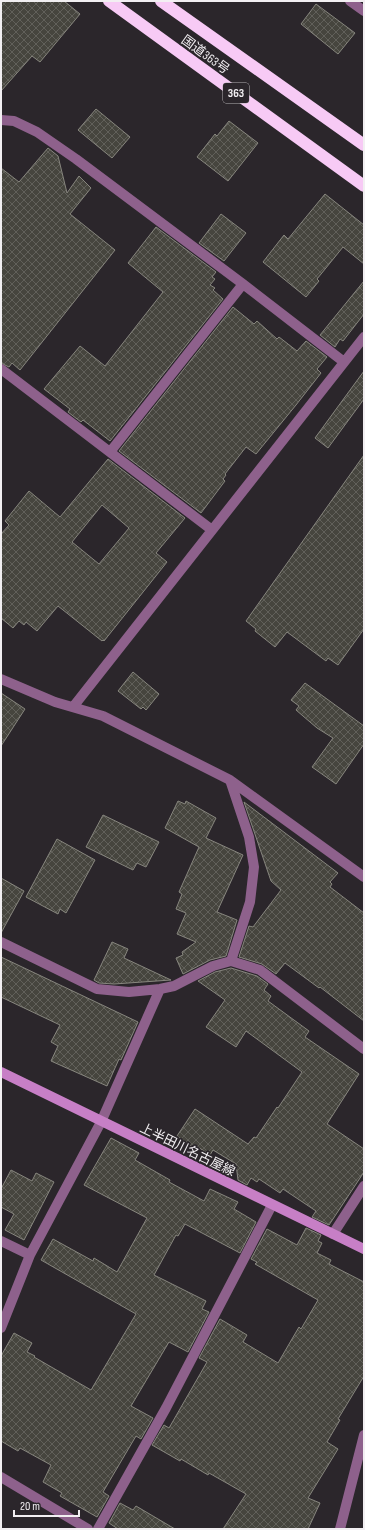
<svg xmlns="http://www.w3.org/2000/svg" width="365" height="1530" font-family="'Sofia Sans Condensed','Noto Sans JP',sans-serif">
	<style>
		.building { fill: url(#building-cross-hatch); stroke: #87867e; fill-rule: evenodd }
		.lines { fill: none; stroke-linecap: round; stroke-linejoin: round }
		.street { stroke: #8e618c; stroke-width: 10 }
		.secondary { stroke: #c77fc6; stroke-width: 10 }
		.highway { stroke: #f7caf5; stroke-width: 12 }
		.labels { text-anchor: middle; stroke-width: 3.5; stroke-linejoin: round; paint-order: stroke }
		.shield { fill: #2b262b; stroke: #b6b3b6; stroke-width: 1 }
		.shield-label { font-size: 12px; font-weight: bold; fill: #f2eff2 }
		.street-label { font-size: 13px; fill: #f2eff2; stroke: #2b262b }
	</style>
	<defs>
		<pattern id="building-cross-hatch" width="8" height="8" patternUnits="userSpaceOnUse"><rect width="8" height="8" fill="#46453e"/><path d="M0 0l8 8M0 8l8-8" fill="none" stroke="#61605a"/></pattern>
	</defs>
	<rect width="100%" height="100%" fill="#2b262b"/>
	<!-- building -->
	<path class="building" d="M1,1H64L80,14L40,62L32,56L1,91Z
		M316,4L355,33L338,54L301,24Z
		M96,109L130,137L112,158L78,130Z
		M229,121L258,143L228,181L197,157L215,134L217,136Z
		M48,148L58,156L67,193L79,176L91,188L70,214L115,250L20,370L12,363L9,367L1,363V168L19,182Z
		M325,194L364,225V264L343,247L317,279L319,281L306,297L263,262L284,235L288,239Z
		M221,214L246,233L224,261L199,243Z
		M156,227L216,272L212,277L215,279L210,285L215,288L213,290L223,299L110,441L83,420L81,422L68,412L70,409L44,389L80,346L105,366L163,292L128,263Z
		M364,281V314L343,341L340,339L335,347L320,335Z
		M233,307L254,324L257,321L277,339L279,337L297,351L306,341L327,357L317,369L321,373L296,405L256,454L246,447L225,474L226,475L223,479L225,481L201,513L119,451Z
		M364,371V399L328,448L315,438Z
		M364,455V629L338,665L328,658L326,661L287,632L275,647L255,631L256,629L246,621Z
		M108,459L185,518L156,553L167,562L104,641L103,640L102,641L58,606L37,631L26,622L24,625L19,621L13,628L1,618V534L9,525L5,521L29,491L60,517ZM102,505L129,528L99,564L72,542Z
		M133,672L159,694L146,710L143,707L141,709L118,691Z
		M305,683L364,726V744L336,784L312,767L333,738L317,728L296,710L299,706L291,700Z
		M1,693L25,709L1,746Z
		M178,801L185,804L186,801L216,818L206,838L243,855L217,912L237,920L226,956L210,960L183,974L176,958L183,955L182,952L196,942L177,934L186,913L176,909L182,894L179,892L199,847L165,828Z
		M244,802L338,873L330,882L332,884L330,887L364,913V1021L320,987L319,988L285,963L276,974L262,964L239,957L249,926L253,927L281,890L271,881Z
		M103,815L159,842L146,867L137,863L133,870L86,847Z
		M57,839L95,860L66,913L60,909L58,914L26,897Z
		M1,878L24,891L1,933Z
		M112,942L128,949L124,958L171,980L114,984L99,983L94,980Z
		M1,957L138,1022L121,1060L119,1059L107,1086L51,1061L58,1046L51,1042L60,1025L1,997Z
		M231,968L257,976L268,984L264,990L271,996L268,1001L309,1031L305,1037L359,1074L327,1124L364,1149V1172L329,1225L312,1217L316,1211L283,1189L280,1193L259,1179L257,1182L251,1178L247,1185L238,1180L236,1164L213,1150L210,1155L195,1145L193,1147L177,1136L195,1109L248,1144L254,1137L256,1138L277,1107L278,1108L302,1072L246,1031L236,1047L206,1027L225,1000L198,981L215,972Z
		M111,1138L139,1153L135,1160L170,1180L169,1182L204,1201L210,1189L238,1202L234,1209L256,1222L240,1253L185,1224L178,1236L176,1235L154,1275L206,1301L202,1309L209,1312L188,1352L169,1342L131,1406L153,1418L141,1439L136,1436L103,1492L109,1496L97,1517L60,1496L62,1493L43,1482L51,1465L20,1448L18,1451L1,1441V1356L14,1333L32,1343L27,1352L35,1356L34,1357L91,1390L136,1314L41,1260L53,1239L93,1261L94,1258L117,1272L147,1218L84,1185Z
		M11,1170L32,1181L36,1173L54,1182L24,1240L5,1230L14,1214L1,1207V1189Z
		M306,1228L321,1235L318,1241L322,1243L317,1253L331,1260L329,1264L364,1282V1376L338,1419L340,1420L327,1442L338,1449L308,1498L320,1503L308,1529H223L246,1494L209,1473L208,1475L181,1459L180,1461L152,1445L164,1425L169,1428L207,1362L199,1358L220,1319L247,1335L243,1342L278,1363L299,1327L301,1329L318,1300L255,1264L257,1262L251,1259L267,1229L297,1245Z
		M120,1503L133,1510L136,1506L175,1529H118L109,1523Z"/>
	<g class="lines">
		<!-- street -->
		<path class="street" d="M350,1L364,11
			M1,120L14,121L37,132L76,159L243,284L344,362
			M1,369L212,530
			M110,452L243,284
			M1,679L55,702L103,716L230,780L364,877
			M73,707L364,337
			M1,942L97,989L129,992L160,989L174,986L213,966L231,961L250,902L254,867L249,837L230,780
			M231,961L260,970L364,1049
			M333,1234L364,1186
			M1,1241L30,1255
			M1,1328L30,1255L101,1122L160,989
			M1,1477L88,1529
			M98,1529L166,1408L272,1205
			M340,1529L364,1435"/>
		<!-- secondary -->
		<path class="secondary" d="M1,1072L364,1249"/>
		<!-- highway -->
		<path class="highway" d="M109,1L364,186
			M161,1L364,145"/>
	</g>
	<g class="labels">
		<!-- shield labels -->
		<rect class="shield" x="223" y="83" width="26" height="20" rx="3"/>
		<g class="shield-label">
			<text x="236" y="97">363</text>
		</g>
		<!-- street labels -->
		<g class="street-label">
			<text transform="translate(206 54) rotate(36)" y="5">国道363号</text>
			<text transform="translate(188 1149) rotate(26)" y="5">上半田川名古屋線</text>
		</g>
	</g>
	<!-- border -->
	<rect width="365" height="1530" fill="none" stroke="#f2eff2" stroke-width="4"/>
	<!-- scale -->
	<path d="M14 1510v6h65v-6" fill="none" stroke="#f2eff2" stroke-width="2"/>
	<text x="20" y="1510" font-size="12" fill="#f2eff2" stroke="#2b262b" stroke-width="3" paint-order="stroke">20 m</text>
</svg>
